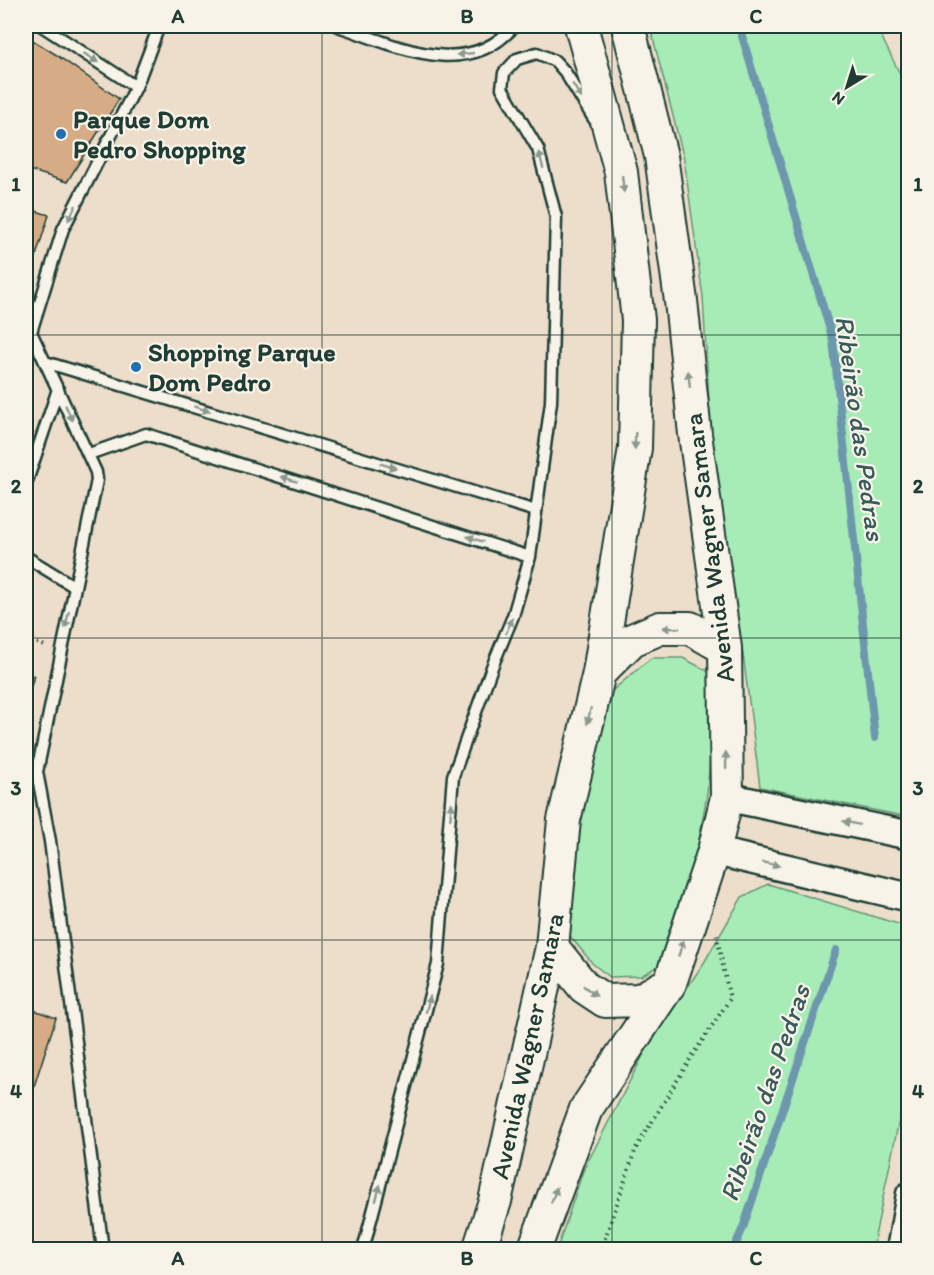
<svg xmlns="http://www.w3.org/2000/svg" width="934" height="1275" font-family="Itim,sans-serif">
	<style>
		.green { fill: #a7ecb7; stroke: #639476; stroke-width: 1.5 }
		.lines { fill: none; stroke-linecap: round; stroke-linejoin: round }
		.stream { stroke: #6d97ad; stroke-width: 8 }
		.building { fill: #d6ac87; stroke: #1f3d34; stroke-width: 1.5 }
		.service-casing { stroke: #1f3d34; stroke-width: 15 }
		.minor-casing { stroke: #1f3d34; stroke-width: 27 }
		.tertiary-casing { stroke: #1f3d34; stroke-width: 32 }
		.secondary-casing { stroke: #1f3d34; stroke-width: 36 }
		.path { stroke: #1f3d34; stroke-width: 4; stroke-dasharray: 1.5 4.5; stroke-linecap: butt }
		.service { stroke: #f7f3e8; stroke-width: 10 }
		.minor { stroke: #f7f3e8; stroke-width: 22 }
		.tertiary { stroke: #f7f3e8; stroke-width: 27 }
		.secondary { stroke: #f7f3e8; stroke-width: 32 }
		.oneway { fill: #8b988e }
		.grid { fill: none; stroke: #1f3d34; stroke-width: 1.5; stroke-opacity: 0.55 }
		.poi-dot { fill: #1f6fb2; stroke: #f7f3e8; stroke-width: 2 }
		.labels { text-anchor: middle; stroke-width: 4.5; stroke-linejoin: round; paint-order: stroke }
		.poi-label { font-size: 26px; font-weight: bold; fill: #1f3d34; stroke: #f7f3e8; text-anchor: start }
		.street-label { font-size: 26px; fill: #1f3d34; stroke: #f7f3e8 }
		.water-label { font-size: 27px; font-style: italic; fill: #395b5c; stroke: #f7f3e8 }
		.neatline { fill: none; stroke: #1f3d34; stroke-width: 2 }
		.grid-label { font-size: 20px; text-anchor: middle; font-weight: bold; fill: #1f3d34 }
	</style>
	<rect width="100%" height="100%" fill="#eddecb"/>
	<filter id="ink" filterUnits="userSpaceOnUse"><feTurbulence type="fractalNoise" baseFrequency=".0167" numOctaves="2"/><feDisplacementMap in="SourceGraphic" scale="12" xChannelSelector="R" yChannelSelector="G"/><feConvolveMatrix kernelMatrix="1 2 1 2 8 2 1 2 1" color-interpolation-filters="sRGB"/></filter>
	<g filter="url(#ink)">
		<!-- green -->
		<path class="green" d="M650,26H876L901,76L908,109V817L760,787L743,654L711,437L703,297L684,159Z
			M651,658H683L717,676L707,794L697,852L667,961L641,976L610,977L593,964L565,930L576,822L606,696Z
			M768,884L908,927V1077L875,1236L874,1249H557L583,1171L647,1048L705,961L742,897Z"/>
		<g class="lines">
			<!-- stream -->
			<path class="stream" d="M739,26L833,340L875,738
				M733,1250L743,1228L836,950"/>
		</g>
		<!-- building -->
		<path class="building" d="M26,36L55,54L119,99L67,182L26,169Z
			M26,208L49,215L26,287Z
			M26,673L34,676L26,703Z
			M26,1007L56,1018L26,1111Z"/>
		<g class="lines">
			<!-- service casing -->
			<g class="service-casing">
				<path id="service" d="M42,26L136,87L63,229L31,332L96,472L97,480L37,772L50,841L103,1250
					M338,26C395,45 466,82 514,26
					M136,87L159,26
					M45,362L536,511
					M89,454L146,434L530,557
					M26,484L58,389
					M26,557L75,587
					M363,1250L438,964L453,776L492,667L513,616L530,557L551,402L556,217L538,149L502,88L504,73L517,59L537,53L555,61L565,72L594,119"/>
			</g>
			<!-- minor casing -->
			<g class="minor-casing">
				<path id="minor" d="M898,1250L908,1194"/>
			</g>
			<!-- tertiary casing -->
			<g class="tertiary-casing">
				<path id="tertiary" d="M727,797L908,835
					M714,851L908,897"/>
			</g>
			<!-- secondary casing -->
			<g class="secondary-casing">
				<path id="secondary" d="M599,673L632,640L660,628H690L725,648
					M552,947L584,987L605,1001L640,1000L670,983
					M479,1250L495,1201L552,947L564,820L599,673L635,448L638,320L621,172L581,26
					M534,1250L586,1109L670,983L714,851L727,797L725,648L695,434L681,301L661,156L628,26"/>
			</g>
			<!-- path -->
			<path class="path" d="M26,638L47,647
				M601,1250L636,1148L692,1056L730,999L716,933"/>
			<!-- service -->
			<use href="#service" class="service"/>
			<!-- minor -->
			<use href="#minor" class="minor"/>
			<!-- tertiary -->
			<use href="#tertiary" class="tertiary"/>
			<!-- secondary -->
			<use href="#secondary" class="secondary"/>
		</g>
		<!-- one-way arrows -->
		<defs><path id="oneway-solid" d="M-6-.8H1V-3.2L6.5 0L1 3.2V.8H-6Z" transform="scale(1.5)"/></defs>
		<g class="oneway">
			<use href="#oneway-solid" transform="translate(465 54) rotate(174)"/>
			<use href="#oneway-solid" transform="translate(91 58) rotate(33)"/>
			<use href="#oneway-solid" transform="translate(577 91) rotate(58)"/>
			<use href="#oneway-solid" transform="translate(541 160) rotate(-105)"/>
			<use href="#oneway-solid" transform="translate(623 184) rotate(84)"/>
			<use href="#oneway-solid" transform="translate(72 213) rotate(117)"/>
			<use href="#oneway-solid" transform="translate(689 379) rotate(-96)"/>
			<use href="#oneway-solid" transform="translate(202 409) rotate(17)"/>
			<use href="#oneway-solid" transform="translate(69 413) rotate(65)"/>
			<use href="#oneway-solid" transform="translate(635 441) rotate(92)"/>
			<use href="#oneway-solid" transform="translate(388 466) rotate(17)"/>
			<use href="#oneway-solid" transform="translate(289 479) rotate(-162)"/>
			<use href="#oneway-solid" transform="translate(475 539) rotate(-162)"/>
			<use href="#oneway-solid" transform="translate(67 620) rotate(103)"/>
			<use href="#oneway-solid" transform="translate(509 626) rotate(-68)"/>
			<use href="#oneway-solid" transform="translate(671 628) rotate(-178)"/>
			<use href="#oneway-solid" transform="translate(589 716) rotate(103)"/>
			<use href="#oneway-solid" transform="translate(726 760) rotate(-91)"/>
			<use href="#oneway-solid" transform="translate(451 811) rotate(-85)"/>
			<use href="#oneway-solid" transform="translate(851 823) rotate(-168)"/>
			<use href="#oneway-solid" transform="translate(771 864) rotate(13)"/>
			<use href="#oneway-solid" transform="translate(681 948) rotate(-72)"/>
			<use href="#oneway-solid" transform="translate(590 991) rotate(38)"/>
			<use href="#oneway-solid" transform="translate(428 1004) rotate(-76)"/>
			<use href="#oneway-solid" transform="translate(378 1193) rotate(-75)"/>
			<use href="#oneway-solid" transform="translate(554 1195) rotate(-70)"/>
		</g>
	</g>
	<!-- grid -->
	<path class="grid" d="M322,26V1250M612,26V1250M26,335H908M26,638H908M26,940H908"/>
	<!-- markers -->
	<g class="poi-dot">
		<circle cx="61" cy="134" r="6"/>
		<circle cx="136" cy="367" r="6"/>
	</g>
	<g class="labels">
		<!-- poi labels -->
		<g class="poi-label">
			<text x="73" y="128">Parque Dom<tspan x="73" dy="30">Pedro Shopping</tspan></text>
			<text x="148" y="361">Shopping Parque<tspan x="148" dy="30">Dom Pedro</tspan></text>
		</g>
		<!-- street labels -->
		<g class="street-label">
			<text transform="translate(709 548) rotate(-97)" y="9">Avenida Wagner Samara</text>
			<text transform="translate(527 1046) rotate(-78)" y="9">Avenida Wagner Samara</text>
		</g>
		<!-- water labels -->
		<g class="water-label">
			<text transform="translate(860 428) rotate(82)" y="9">Ribeirão das Pedras</text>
			<text transform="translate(765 1093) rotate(-71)" y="9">Ribeirão das Pedras</text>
		</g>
	</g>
	<!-- margin -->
	<rect width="934" height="1275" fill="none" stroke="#f7f3e8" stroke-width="66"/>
	<!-- north arrow -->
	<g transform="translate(847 87) rotate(218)" stroke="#f7f3e8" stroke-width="4.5" paint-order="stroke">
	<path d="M0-4.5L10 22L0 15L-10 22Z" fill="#1f3d34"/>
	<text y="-9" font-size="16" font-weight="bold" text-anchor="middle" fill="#1f3d34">N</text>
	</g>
	<rect x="33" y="33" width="868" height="1209" class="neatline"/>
	<g class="grid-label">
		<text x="178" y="23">A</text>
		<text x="467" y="23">B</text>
		<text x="756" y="23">C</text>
		<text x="16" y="191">1</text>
		<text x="918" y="191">1</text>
		<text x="16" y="493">2</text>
		<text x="918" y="493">2</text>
		<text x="16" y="795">3</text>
		<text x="918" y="795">3</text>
		<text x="16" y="1098">4</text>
		<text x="918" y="1098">4</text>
		<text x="178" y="1265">A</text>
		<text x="467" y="1265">B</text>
		<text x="756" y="1265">C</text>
	</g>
</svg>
